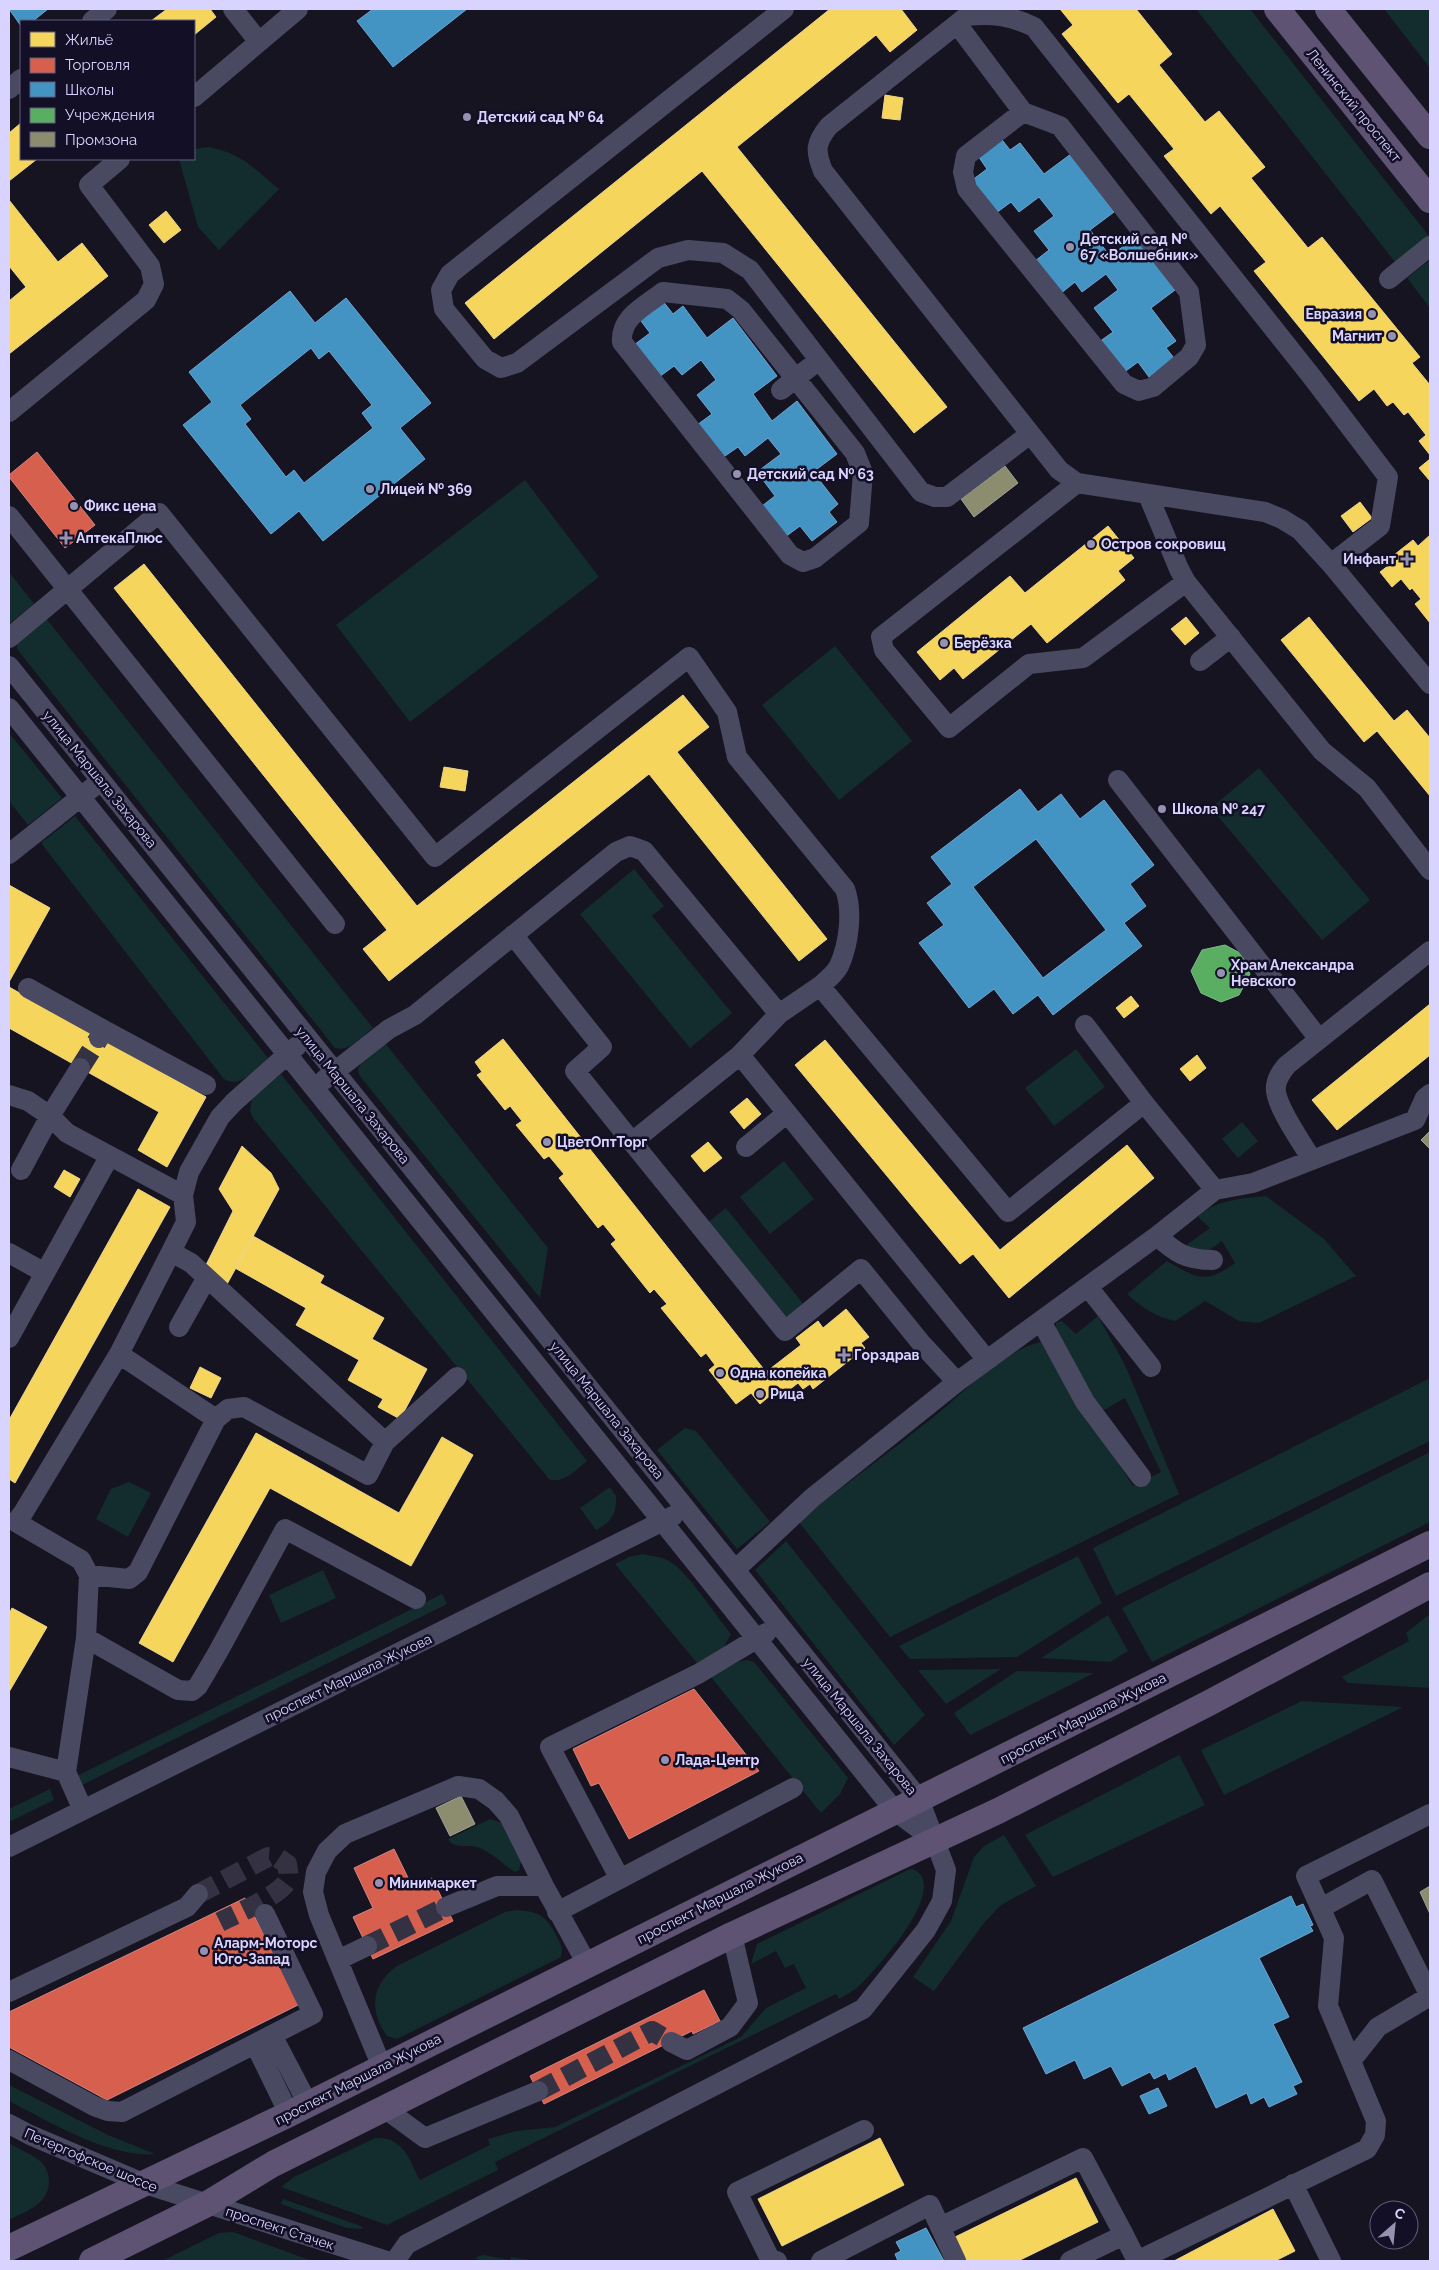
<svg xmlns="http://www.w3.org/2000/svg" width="1439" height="2270" font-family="Raleway,sans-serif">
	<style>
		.green { fill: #132c2d }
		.homes { fill: #f6d55c; stroke: #edd58d }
		.shops { fill: #d6604d; stroke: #d78382 }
		.schools { fill: #4393c3; stroke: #70a6d5; fill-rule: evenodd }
		.public { fill: #5aae61; stroke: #80b990 }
		.industry { fill: #8c8c6e; stroke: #a3a29a }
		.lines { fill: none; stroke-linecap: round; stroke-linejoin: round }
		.minor-tunnel { stroke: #333142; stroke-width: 20; stroke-dasharray: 20 10; stroke-linecap: butt }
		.minor { stroke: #4a4962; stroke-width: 20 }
		.major { stroke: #5e5373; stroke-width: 26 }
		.poi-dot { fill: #9591b1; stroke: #130f26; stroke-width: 2 }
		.labels { text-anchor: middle; stroke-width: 5; stroke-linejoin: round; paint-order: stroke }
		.street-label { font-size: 14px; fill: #d9d4ff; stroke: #130f26 }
		.poi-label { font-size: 14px; font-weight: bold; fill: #d9d4ff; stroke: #130f26; text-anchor: start }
	</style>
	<rect width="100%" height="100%" fill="#161421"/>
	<!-- green -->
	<path class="green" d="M1196,9H1250L1429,236L1395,262Z
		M1384,9H1430V68Z
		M209,147C241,153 255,169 279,189L219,250L198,227L179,159H194V149Z
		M1430,260V308L1407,278Z
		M525,480L599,577L410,722L336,625Z
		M9,572L34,604L9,624Z
		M45,617L373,1028C362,1036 350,1052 335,1048L17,649V642Z
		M835,646L912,741L839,800L762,705Z
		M9,733L62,798L28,825L9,801Z
		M1259,768L1370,900L1322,940L1211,808Z
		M75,816L268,1058C255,1069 241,1089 224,1079L41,843Z
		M634,869L664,906L652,916L732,1013L690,1048L580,914Z
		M385,1043L548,1248L540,1298L359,1075L358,1069L361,1064Z
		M1076,1049L1105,1087L1054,1126L1025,1088Z
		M281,1074L587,1461C577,1469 562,1485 549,1479L253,1118L250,1110L252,1099Z
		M1242,1122L1258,1141L1238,1158L1222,1139Z
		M784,1161L814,1199L770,1234L740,1197Z
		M1266,1196L1324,1239L1356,1276L1259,1323L1239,1321L1205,1301L1175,1321C1156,1317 1141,1307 1127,1294L1167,1261C1197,1278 1204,1285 1235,1263L1222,1241L1204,1254L1185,1246L1210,1228L1198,1217C1214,1200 1244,1198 1266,1196Z
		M726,1208L805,1306L785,1321L707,1223Z
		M1098,1316L1125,1365L1179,1494L890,1637L798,1521C842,1487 887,1454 931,1419C964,1393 1003,1348 1046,1341L1089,1425L1101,1437L1133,1486L1161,1472L1125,1398L1104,1410L1098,1409L1056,1328V1323L1062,1321L1076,1334Z
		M1430,1378V1441L1116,1596L1093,1548Z
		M685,1428L696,1431L770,1522L737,1549L657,1450Z
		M1430,1452V1522L1152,1662L1122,1608Z
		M129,1482L151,1493L128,1537L96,1519L111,1489Z
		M610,1487L616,1496C617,1513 612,1522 596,1530L580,1508Z
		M786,1541L925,1715L894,1745L755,1570Z
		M643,1554C652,1556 664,1557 672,1563C690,1575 716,1616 731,1634L724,1647L697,1663L615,1564L629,1557Z
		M1078,1556L1102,1603L1017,1657L910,1659L899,1646Z
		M323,1570L336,1598L281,1623L269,1595Z
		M442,1594L447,1604L80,1786L75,1777Z
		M1430,1614V1688L1348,1683L1342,1677L1409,1641L1406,1633Z
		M1108,1615L1128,1651L1110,1662L1041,1658Z
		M747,1660L754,1662L848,1778L840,1794L821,1813L711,1677L738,1662Z
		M1001,1669L946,1704L918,1670Z
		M1017,1671L1094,1673L970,1735L954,1713Z
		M1302,1701L1403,1707L1224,1795L1201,1750Z
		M1179,1755L1205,1805L1053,1877L1025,1835Z
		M50,1789L54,1800L9,1822V1809Z
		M490,1819L500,1822L503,1825L521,1862L519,1870L515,1872C502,1864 492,1852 477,1847C467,1844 454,1850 448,1839Z
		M1004,1835L1036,1886L1001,1905L984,1923L934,1991L913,1977L951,1921L974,1857L984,1846Z
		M913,1869C952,1886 876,1970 859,1986C853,1991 846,1995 839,1999L836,1994L495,2162L498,2170L387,2225L281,2187L294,2177L375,2138C404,2136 409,2160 420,2180L490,2145L488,2139L516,2131L555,2127L741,2037L766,2008L806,1988L794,1964L785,1968L776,1951L751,1964L757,1944L908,1870Z
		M516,1910C539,1911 548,1917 557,1937C561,1944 563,1949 561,1957L397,2039L387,2036C368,2010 372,1984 397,1966L505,1912Z
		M9,2085L108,2135L155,2154C109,2158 50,2122 9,2101Z
		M9,2143C19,2149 31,2154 40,2161C46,2166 49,2174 49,2182C48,2205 26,2211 9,2220Z
		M283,2199L361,2226L363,2229L347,2228L281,2204Z
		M233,2232L312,2261H162L219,2233Z
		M483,2255L510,2260L511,2257L536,2261H479L476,2257Z"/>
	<!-- homes -->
	<path class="homes" d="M167,9H210L216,17L194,35V21H151Z
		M830,9H901L917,30L890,52L876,35L737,147L947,407L914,433L702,171L494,339L465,303Z
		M1060,9H1136L1172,54L1159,65L1205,122L1219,111L1265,167L1251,178L1308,248L1322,237L1420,357L1412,363L1430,385V455L1419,441L1426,435L1408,412L1404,415L1393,402L1387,406L1374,389L1359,401L1254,271L1266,262L1220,206L1211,214L1164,156L1174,149L1129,94L1118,103L1062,34L1073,25Z
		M885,95L903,98L900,120L882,118Z
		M21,123V159H37L9,181V133Z
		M9,200L58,262L82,243L108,276L9,354V301L26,287L9,266Z
		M166,211L181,230L164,243L149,225Z
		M1430,459V481L1419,468Z
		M1360,502L1372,518L1353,532L1341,516Z
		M1108,526L1134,558L1118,571L1125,580L1047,643L1031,624L963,679L954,668L940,680L917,652L1010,576L1025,593Z
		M1430,535V623L1415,604L1421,599L1412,588L1410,590L1401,579L1392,587L1380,572L1397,559L1394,555L1413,540L1418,546Z
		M144,564L417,906L683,695L709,727L677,752L827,939L799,961L649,774L389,981L363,949L387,930L114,588Z
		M1186,617L1199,633L1185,645L1171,629Z
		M1309,617L1394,721L1407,710L1430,738V796L1377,731L1364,742L1281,640Z
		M444,767L468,771L465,791L440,787Z
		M9,885L50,908L9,982Z
		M9,987L206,1097L167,1167L138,1150L159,1112L9,1028Z
		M1131,996L1139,1006L1124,1018L1116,1008Z
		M1430,1004V1055L1337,1130L1312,1100Z
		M503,1039L766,1372L801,1345L796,1338L818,1321L823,1328L846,1309L869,1337L861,1343L865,1348L813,1389L810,1384L803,1389L798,1383L781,1396L777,1390L760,1404L751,1393L736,1404L709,1370L715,1365L706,1353L701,1357L661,1308L667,1304L654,1289L650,1293L611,1244L616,1240L603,1224L598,1228L559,1178L564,1174L549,1156L544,1159L516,1125L522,1121L510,1106L505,1110L477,1075L482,1072L475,1062Z
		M825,1040L1000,1250L1127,1145L1154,1178L1009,1298L973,1254L960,1264L795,1065Z
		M1197,1055L1206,1068L1190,1081L1180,1069Z
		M747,1098L761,1114L744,1129L730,1112Z
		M708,1142L722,1158L704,1172L691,1156Z
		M242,1146L271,1173L279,1189L226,1286L206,1265L233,1211L219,1189Z
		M64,1170L80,1179L70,1197L54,1187Z
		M138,1189L170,1207L15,1483L9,1479V1420Z
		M253,1236L324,1276L320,1283L384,1318L372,1339L427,1369L400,1419L378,1407L383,1399L348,1380L359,1360L296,1325L306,1308L235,1268Z
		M200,1367L221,1378L211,1398L190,1388Z
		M256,1433L399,1513L442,1437L473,1455L411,1566L270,1488L173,1662L139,1643Z
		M12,1608L47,1627L9,1692V1614Z
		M880,2138L904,2185L782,2246L758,2199Z
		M1076,2178L1098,2222L1018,2261H967L955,2237Z
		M1273,2209L1295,2251L1275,2261H1174Z"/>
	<!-- shops -->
	<path class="shops" d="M37,452L95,525L65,548L9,477V475Z
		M694,1689L759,1771L629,1839L599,1783L591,1786L573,1749Z
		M394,1849L413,1888L432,1878L453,1921L373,1959L353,1917L373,1908L354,1868Z
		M245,1898L300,2004L107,2100L9,2047V2012Z
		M704,1990L720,2021L693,2034L692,2031L544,2104L530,2076Z"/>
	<!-- schools -->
	<path class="schools" d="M9,9H48L33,21H21V26Z
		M373,9H467L393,67L357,21Z
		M999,136L1010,150L1020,143L1044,174L1071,154L1114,212L1090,230L1110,256L1135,238L1175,290L1151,308L1176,341L1166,348L1174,358L1149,377L1138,362L1123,373L1099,342L1113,332L1094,308L1118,290L1106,274L1082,292L1075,282L1060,294L1035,261L1049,250L1034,231L1054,216L1039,197L1019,212L1011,202L996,213L971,181L987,169L976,153Z
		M290,291L315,323L346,298L431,403L400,428L425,459L323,541L299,511L271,534L183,425L212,402L189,372ZM311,348L319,359L329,351L372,405L362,413L373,428L304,483L294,470L286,477L245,424L251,419L240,405Z
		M662,300L673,314L683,306L707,338L733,318L777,376L753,394L772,421L797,401L837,454L813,472L838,504L829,512L837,522L812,541L800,526L785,537L762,506L775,496L757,472L781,454L768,438L745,456L738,447L722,458L697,425L712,414L697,395L716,380L701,360L682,375L674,366L659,377L634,345L650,333L638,317Z
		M1020,789L1038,812L1061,794L1080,819L1104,800L1154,865L1130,884L1146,906L1124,923L1142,946L1053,1015L1038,995L1013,1014L994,989L969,1008L919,943L944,925L927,903L952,884L931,857ZM1036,839L1106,930L1043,978L973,887Z
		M1291,1896L1296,1907L1303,1904L1313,1925L1310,1926L1313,1931L1259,1958L1289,2017L1273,2024L1302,2082L1293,2086L1297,2094L1269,2107L1264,2097L1251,2104L1247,2093L1216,2108L1196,2066L1169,2080L1166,2073L1154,2079L1150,2072L1122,2086L1111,2066L1084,2079L1075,2060L1046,2074L1023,2028Z
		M1158,2088L1167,2106L1149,2114L1140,2096Z
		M926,2228L944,2261H898L895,2254L901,2251L896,2242Z"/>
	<!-- public -->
	<path class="public" d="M1225,945L1242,954L1250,974L1239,995L1221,1002L1201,993L1191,971L1202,950Z"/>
	<!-- industry -->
	<path class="industry" d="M1005,466L1018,483L974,517L961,499Z
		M1430,1131V1149L1421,1140Z
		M461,1796L475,1824L450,1836L436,1808Z
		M1430,1886V1914L1420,1892Z"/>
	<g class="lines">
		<!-- minor-tunnel -->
		<path class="minor-tunnel" d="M80,1068L99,1038
			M198,1894L268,1857L278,1858L287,1864C288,1870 290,1877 286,1883C276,1897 236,1914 220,1922
			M367,1946L446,1907
			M538,2091L652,2031L671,2042"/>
		<!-- minor -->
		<path class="minor" d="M233,9L259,42
			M784,9L450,274L441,290L444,309L485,359L501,368L517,363L658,258L688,250L723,253L750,270L921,492L935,497H947L1030,434
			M92,21L107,9
			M957,24L1023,112L1060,126L1189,292L1196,345L1189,357L1153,387L1139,391L1124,384L967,189L963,172L966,156L1023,112
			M9,89L21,79
			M194,97L298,9
			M1389,279L1430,246
			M663,292L727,299L741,310L855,453L863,473L859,523L815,558L803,562L790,555L622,342C620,317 645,306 663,292Z
			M781,390L819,360
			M9,412L146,300L154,284L150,266L89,185L120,159
			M1077,483L881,637L884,650L949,728L1029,664L1083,658L1186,582
			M1148,495L1179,569L1186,582L1322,751L1367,788L1430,870
			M9,516L335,924
			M1331,564L1380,526L1388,477L1312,377L1034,27C1011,16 992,13 967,16L829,126C815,143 815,151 823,171L1059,470L1077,483L1265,512L1282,519L1300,530L1331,564L1430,684
			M9,638L159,513L435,857L689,657L727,712L737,757L845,889C853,911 849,944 839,966C835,974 827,980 820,986
			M1200,661L1231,637
			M9,666L919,1799L946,1870L942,1901L926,1930L863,2009L407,2244L395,2261
			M9,708L895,1811L934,1840
			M1118,780L1319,1039
			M9,854L92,788
			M513,935L602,1047L575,1071L632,1142
			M28,988L104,1030L99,1038
			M1085,1025L1144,1103
			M104,1030L206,1085
			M740,1055L987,1360
			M324,1080L389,1029L415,1015L616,852L630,846L644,851L779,1014
			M9,1095L28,1101L50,1116L80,1068
			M746,1147L787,1113
			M1312,1160C1303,1144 1273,1103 1276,1086C1277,1077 1282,1071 1287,1065L1430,951
			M21,1170L50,1116L67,1133L183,1195
			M1157,1236C1176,1253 1186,1260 1213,1260
			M171,1252L191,1263L385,1442L457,1377
			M9,1253L45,1273
			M1088,1287L1151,1367
			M1041,1321L1085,1402L1141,1477
			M179,1327L206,1279
			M9,1338L109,1157
			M119,1354L216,1419
			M957,1382L921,1343L861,1269L785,1331L632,1142L740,1055L779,1014L820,986L1008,1212L1144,1103L1215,1190
			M735,1570L812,1498L957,1382L1157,1236L1215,1190L1253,1183L1415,1120L1425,1098L1430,1094
			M89,1575L129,1579L138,1572L216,1419L228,1409L244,1407L368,1475L385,1442
			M86,1638L178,1690L192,1691L198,1686L218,1652L285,1529L416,1599
			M9,1757L66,1772L83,1810
			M66,1772L86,1638L89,1575L81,1560L16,1522L23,1513L119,1354L171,1252L186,1222L183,1195L189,1172L220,1117L234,1102L297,1046
			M9,1847L673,1516
			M620,1879L550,1747L698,1674L766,1633
			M446,1907L497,1886H544
			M1321,1908L1372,1880L1430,1996
			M557,1912L793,1788
			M265,1914L313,2014L272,2035L308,2104
			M338,1960L367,1946
			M9,1992L187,1907L198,1894
			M671,2042L687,2050L730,2027L748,2003L732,1935
			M255,2044L289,2114
			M9,2060L94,2106L108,2111L122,2112L272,2035
			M1351,2061L1378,2027L1430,1996
			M382,2067L319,1915L313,1892L316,1872L327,1851L345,1834L458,1786L479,1789L496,1801L509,1816L544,1886L587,1964
			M384,2108L425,2138L538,2091
			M9,2124L30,2135L145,2184L387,2261
			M1293,2184L1331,2261
			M940,2227L1083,2158L1124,2235
			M777,2261L770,2259L737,2192L864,2130
			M821,2261L930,2205L956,2261
			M1070,2261L1124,2235L1137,2261
			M1137,2261L1367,2149L1375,2135L1376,2121L1328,2006L1334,1938L1306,1876L1430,1814"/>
		<!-- major -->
		<path class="major" d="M1277,9L1430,200
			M1328,9L1430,136
			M9,2248L289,2114L1430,1544
			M92,2261L207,2204L273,2164L732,1935L998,1811L1209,1703L1430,1585"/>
	</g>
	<!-- markers -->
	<g class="poi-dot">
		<circle cx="467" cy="117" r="5"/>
		<circle cx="1070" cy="247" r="5"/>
		<circle cx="1372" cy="314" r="5"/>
		<circle cx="1392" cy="336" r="5"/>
		<circle cx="737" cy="474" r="5"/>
		<circle cx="370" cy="489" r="5"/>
		<circle cx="74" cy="506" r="5"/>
		<path d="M63.5 530.5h5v5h5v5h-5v5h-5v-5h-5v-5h5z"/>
		<circle cx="1091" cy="544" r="5"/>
		<path d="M1404.5 551.5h5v5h5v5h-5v5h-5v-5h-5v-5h5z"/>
		<circle cx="944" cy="643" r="5"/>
		<circle cx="1162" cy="809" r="5"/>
		<circle cx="1221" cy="973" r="5"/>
		<circle cx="547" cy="1142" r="5"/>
		<path d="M841.5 1347.5h5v5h5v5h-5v5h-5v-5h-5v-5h5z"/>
		<circle cx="720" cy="1373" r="5"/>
		<circle cx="760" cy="1394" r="5"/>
		<circle cx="665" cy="1760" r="5"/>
		<circle cx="379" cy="1883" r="5"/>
		<circle cx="204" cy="1951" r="5"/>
	</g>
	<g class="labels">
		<!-- street labels -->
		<g class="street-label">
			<text transform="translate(1354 105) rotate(51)" y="5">Ленинский проспект</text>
			<text transform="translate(100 779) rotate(51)" y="5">улица Маршала Захарова</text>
			<text transform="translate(353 1095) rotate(51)" y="5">улица Маршала Захарова</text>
			<text transform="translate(607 1410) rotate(51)" y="5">улица Маршала Захарова</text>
			<text transform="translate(348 1678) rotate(-26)" y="5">проспект Маршала Жукова</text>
			<text transform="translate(1083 1718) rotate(-27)" y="5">проспект Маршала Жукова</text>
			<text transform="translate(860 1726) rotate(51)" y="5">улица Маршала Захарова</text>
			<text transform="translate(720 1898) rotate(-27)" y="5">проспект Маршала Жукова</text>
			<text transform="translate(358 2079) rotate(-27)" y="5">проспект Маршала Жукова</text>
			<text transform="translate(91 2160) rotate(23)" y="5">Петергофское шоссе</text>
			<text transform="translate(280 2228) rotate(18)" y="5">проспект Стачек</text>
		</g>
		<!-- poi labels -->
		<g class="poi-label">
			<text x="477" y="122">Детский сад № 64</text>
			<text x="1080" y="244">Детский сад №<tspan x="1080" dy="16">67 «Волшебник»</tspan></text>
			<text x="1362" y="319" text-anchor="end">Евразия</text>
			<text x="1382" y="341" text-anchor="end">Магнит</text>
			<text x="747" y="479">Детский сад № 63</text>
			<text x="380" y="494">Лицей № 369</text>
			<text x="84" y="511">Фикс цена</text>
			<text x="76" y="543">АптекаПлюс</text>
			<text x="1101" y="549">Остров сокровищ</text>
			<text x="1396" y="564" text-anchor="end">Инфант</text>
			<text x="954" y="648">Берёзка</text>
			<text x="1172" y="814">Школа № 247</text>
			<text x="1231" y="970">Храм Александра<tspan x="1231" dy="16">Невского</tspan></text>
			<text x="557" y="1147">ЦветОптТорг</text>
			<text x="854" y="1360">Горздрав</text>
			<text x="730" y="1378">Одна копейка</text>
			<text x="770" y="1399">Рица</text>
			<text x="675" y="1765">Лада-Центр</text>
			<text x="389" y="1888">Минимаркет</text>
			<text x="214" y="1948">Аларм-Моторс<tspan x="214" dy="16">Юго-Запад</tspan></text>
		</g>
	</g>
	<!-- border -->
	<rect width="1439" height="2270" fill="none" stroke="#d9d4ff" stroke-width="20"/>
	<!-- legend -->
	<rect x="20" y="20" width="175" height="140" fill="#130f26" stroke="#625e7d"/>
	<rect x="30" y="32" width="25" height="15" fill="#f6d55c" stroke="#625e7d"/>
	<text x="65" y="45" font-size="15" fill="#d9d4ff">Жильё</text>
	<rect x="30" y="58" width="25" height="15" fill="#d6604d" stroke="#625e7d"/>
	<text x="65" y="70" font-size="15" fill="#d9d4ff">Торговля</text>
	<rect x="30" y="82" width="25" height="15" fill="#4393c3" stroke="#625e7d"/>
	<text x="65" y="95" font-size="15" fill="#d9d4ff">Школы</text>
	<rect x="30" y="108" width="25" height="15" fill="#5aae61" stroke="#625e7d"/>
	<text x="65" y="120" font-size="15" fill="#d9d4ff">Учреждения</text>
	<rect x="30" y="132" width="25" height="15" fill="#8c8c6e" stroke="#625e7d"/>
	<text x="65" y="145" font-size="15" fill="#d9d4ff">Промзона</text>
	<!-- north arrow -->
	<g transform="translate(1394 2225) rotate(27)"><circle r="24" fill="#130f26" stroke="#625e7d"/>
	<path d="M0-4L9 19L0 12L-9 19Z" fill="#9591b1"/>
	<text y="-8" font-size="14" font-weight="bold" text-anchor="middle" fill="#d9d4ff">С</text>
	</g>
</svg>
